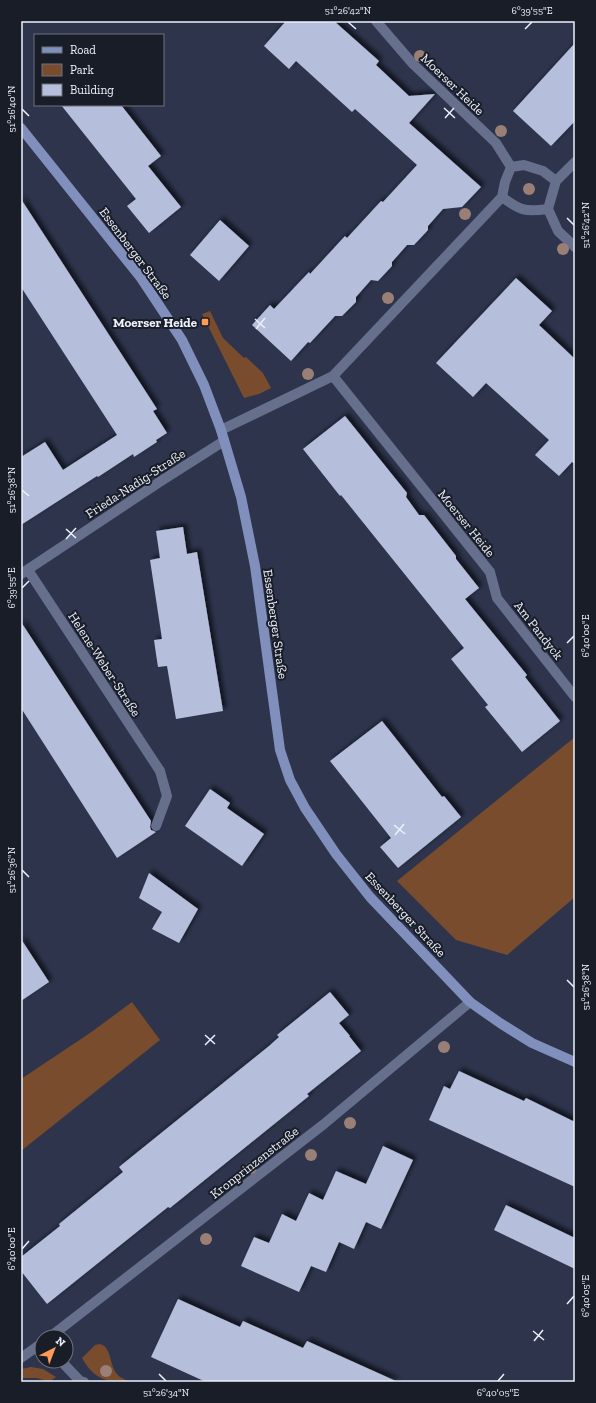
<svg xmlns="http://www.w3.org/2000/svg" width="596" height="1403" font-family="'Zilla Slab',serif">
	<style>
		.green { fill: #794c2e }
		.building { fill: #b5bedb; filter: url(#shadow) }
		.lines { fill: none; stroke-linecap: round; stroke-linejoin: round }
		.lane { stroke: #666f8c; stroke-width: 10 }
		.street { stroke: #666f8c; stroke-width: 10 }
		.secondary { stroke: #818fbc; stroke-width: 10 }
		.tree { fill: #9a7f77 }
		.ticks { fill: none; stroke: #edf1fd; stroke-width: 1.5 }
		.poi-dot { fill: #fe9b58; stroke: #191d27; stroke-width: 1.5 }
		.labels { text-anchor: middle; stroke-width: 4; stroke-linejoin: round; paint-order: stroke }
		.street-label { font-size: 13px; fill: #edf1fd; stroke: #191d27 }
		.poi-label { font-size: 13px; font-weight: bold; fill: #edf1fd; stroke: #191d27; text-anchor: end }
		.neatline { fill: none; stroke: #edf1fd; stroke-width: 1.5 }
		.ticks-label { font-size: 10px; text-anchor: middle; fill: #edf1fd }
	</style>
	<defs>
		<filter id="shadow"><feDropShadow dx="3.5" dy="-3.5" stdDeviation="2" flood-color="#0009"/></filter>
	</defs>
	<rect width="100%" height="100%" fill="#2d344c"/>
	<!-- green -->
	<path class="green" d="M210,311L223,338L244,358L246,357L263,373L271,388L259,394L244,398L202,314Z
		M575,737V897L507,955L456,940L397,881Z
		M132,1002L160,1040L21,1151V1079L90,1033Z
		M100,1344C112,1347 109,1365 117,1374C120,1378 126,1380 131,1382C108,1382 95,1381 82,1358L95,1345Z
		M31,1367L43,1369L56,1377L49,1382L37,1378H21V1369Z"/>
	<!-- building -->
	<path class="building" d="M286,21H334L379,61L376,65L409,96L435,94L409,123L481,187L462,207L443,209L428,226V230L414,245H407L400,253L392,262V266L378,281L371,280L356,297V302L342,316H335L310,343L308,342L291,361L252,325L270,305L274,309L309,272L310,274L345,236L347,238L381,201L383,202L417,165L355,109L352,112L296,61L289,69L264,46Z
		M575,43V121L551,146L513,111Z
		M61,105H121L161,156L148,166L181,207L149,233L127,206L136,199Z
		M21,199L157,409L153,411L167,433L156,440L157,442L134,457L133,454L98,477L97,476L21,525V457L45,442L63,470L117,435L21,287Z
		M220,220L249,246L219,281L190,255Z
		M516,278L552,311L539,325L575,359V464L572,462L559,476L535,455L549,440L486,383L473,397L436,363Z
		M345,416L407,493L406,497L419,515H424L456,556V559L479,588L465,599L527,675L525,677L560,721L522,752L485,707L488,705L451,659L464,648L341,495L340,496L303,449Z
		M183,527L187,554L197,552L223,711L176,719L167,666L158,667L156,654L154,640L162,639L150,560L160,558L156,531Z
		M21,622L151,821L150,827L151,830L156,832L117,858L21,708Z
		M382,721L442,797L444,796L461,817L398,868L380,847L391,838L330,761Z
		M210,789L230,803L227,808L264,834L242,866L185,826Z
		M149,873L198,909L179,943L152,929L162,912L139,898Z
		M21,939L49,982L21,1001Z
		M330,992L349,1015L339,1023L350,1036H349L361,1051L307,1094L309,1096L170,1208L168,1207L47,1304L21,1271V1257L60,1226L59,1224L123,1172L119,1167L269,1046L279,1037L277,1035Z
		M459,1071L524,1101L526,1098L575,1122V1187L429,1120L444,1086L450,1089Z
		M383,1146L413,1160L381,1229L366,1222L354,1249L339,1242L326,1272L311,1266L299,1292L241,1266L254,1237L269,1243L282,1214L296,1221L309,1193L323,1200L336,1171L366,1184Z
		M506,1205L575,1238V1269L494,1230Z
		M178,1299L240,1327L243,1321L303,1348L307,1341L398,1382H206L151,1357Z"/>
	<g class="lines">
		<!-- lane -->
		<path class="lane" d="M156,826L167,796L160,771"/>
		<!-- street -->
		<path class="street" d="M376,21L413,64L496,143L511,167
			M575,162L556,181L548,209L558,231L575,247
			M548,209C525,212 521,211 502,197L505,182L511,167L524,165L543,171L556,181
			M333,376L490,572L497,598L575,697
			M221,430L333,376L502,197
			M28,570L160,771
			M21,574L161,481L224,441
			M50,1337L324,1124L470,1002
			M21,1358L42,1343
			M61,1361L80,1381L84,1382"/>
		<!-- secondary -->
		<path class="secondary" d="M21,128L141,278L182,340L204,385L221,430L241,497L255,566L280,750L290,780L305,808L336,854L370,897L470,1002L500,1023L532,1043L575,1062"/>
	</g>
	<!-- trees -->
	<g class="tree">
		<circle cx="420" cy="56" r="6"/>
		<circle cx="501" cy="131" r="6"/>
		<circle cx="529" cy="189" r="6"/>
		<circle cx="465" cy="214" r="6"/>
		<circle cx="563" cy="249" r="6"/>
		<circle cx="388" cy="298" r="6"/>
		<circle cx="308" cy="374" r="6"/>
		<circle cx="444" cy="1047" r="6"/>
		<circle cx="350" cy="1123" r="6"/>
		<circle cx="311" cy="1155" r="6"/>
		<circle cx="251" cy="1168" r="6"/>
		<circle cx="206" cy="1239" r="6"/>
		<circle cx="106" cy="1371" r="6"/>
	</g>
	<!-- ticks -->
	<path class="ticks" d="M348,22L356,29M525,29L532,22M444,108L455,118M22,109L29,116M445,118L454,108M567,218L574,225M255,319L265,328M256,329L265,318M22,490L29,496M66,529L76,538M66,539L76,528M22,588L29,581M567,643L574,636M394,825L405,834M395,835L404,824M22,870L29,877M567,980L574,987M205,1035L215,1044M205,1045L215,1035M22,1249L29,1241M567,1304L574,1296M533,1331L544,1340M534,1341L543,1330M159,1374L166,1381M498,1381L504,1374"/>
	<!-- markers -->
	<rect class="poi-dot" x="201" y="318" width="8" height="8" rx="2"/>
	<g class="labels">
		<!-- street labels -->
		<g class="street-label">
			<text transform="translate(453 84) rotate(44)" y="5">Moerser Heide</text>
			<text transform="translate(136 253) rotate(53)" y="5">Essenberger Straße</text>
			<text transform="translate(135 483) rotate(-33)" y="5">Frieda-Nadig-Straße</text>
			<text transform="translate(467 523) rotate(51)" y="5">Moerser Heide</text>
			<text transform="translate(276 624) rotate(82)" y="5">Essenberger Straße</text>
			<text transform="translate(539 630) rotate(52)" y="5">Am Pandyck</text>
			<text transform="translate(105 664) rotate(57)" y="5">Helene-Weber-Straße</text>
			<text transform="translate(406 914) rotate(47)" y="5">Essenberger Straße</text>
			<text transform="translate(254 1162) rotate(-38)" y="5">Kronprinzenstraße</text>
		</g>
		<!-- poi labels -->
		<g class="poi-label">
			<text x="197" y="327">Moerser Heide</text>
		</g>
	</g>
	<!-- border -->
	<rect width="596" height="1403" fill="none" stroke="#191d27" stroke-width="44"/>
	<!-- legend -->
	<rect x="34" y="34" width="130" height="72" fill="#191d27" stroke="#6e727d"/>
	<rect x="42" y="47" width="20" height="6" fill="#818fbc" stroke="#6e727d"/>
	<text x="70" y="54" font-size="12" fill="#edf1fd">Road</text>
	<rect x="42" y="64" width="20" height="12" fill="#794c2e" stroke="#6e727d"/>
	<text x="70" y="74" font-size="12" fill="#edf1fd">Park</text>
	<rect x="42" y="84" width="20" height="12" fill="#b5bedb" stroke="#6e727d"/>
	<text x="70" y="94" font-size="12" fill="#edf1fd">Building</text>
	<!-- north arrow -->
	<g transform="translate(54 1349) rotate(42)"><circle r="19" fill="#191d27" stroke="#6e727d"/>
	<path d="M0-3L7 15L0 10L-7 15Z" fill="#fe9b58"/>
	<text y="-6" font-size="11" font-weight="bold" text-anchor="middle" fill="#edf1fd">N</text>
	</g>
	<rect x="22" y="22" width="552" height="1359" class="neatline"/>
	<g class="ticks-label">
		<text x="348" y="14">51°26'42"N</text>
		<text x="532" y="14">6°39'55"E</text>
		<text transform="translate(11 109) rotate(-90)" y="4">51°26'40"N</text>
		<text transform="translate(585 225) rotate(-90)" y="4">51°26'42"N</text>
		<text transform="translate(11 490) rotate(-90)" y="4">51°26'38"N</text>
		<text transform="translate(11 588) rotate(-90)" y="4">6°39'55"E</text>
		<text transform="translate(585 636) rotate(-90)" y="4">6°40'00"E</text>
		<text transform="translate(11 870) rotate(-90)" y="4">51°26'36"N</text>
		<text transform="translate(585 987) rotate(-90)" y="4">51°26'38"N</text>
		<text transform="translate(11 1249) rotate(-90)" y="4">6°40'00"E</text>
		<text transform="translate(585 1296) rotate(-90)" y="4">6°40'05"E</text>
		<text x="166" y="1396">51°26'34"N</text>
		<text x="498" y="1396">6°40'05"E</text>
	</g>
</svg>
